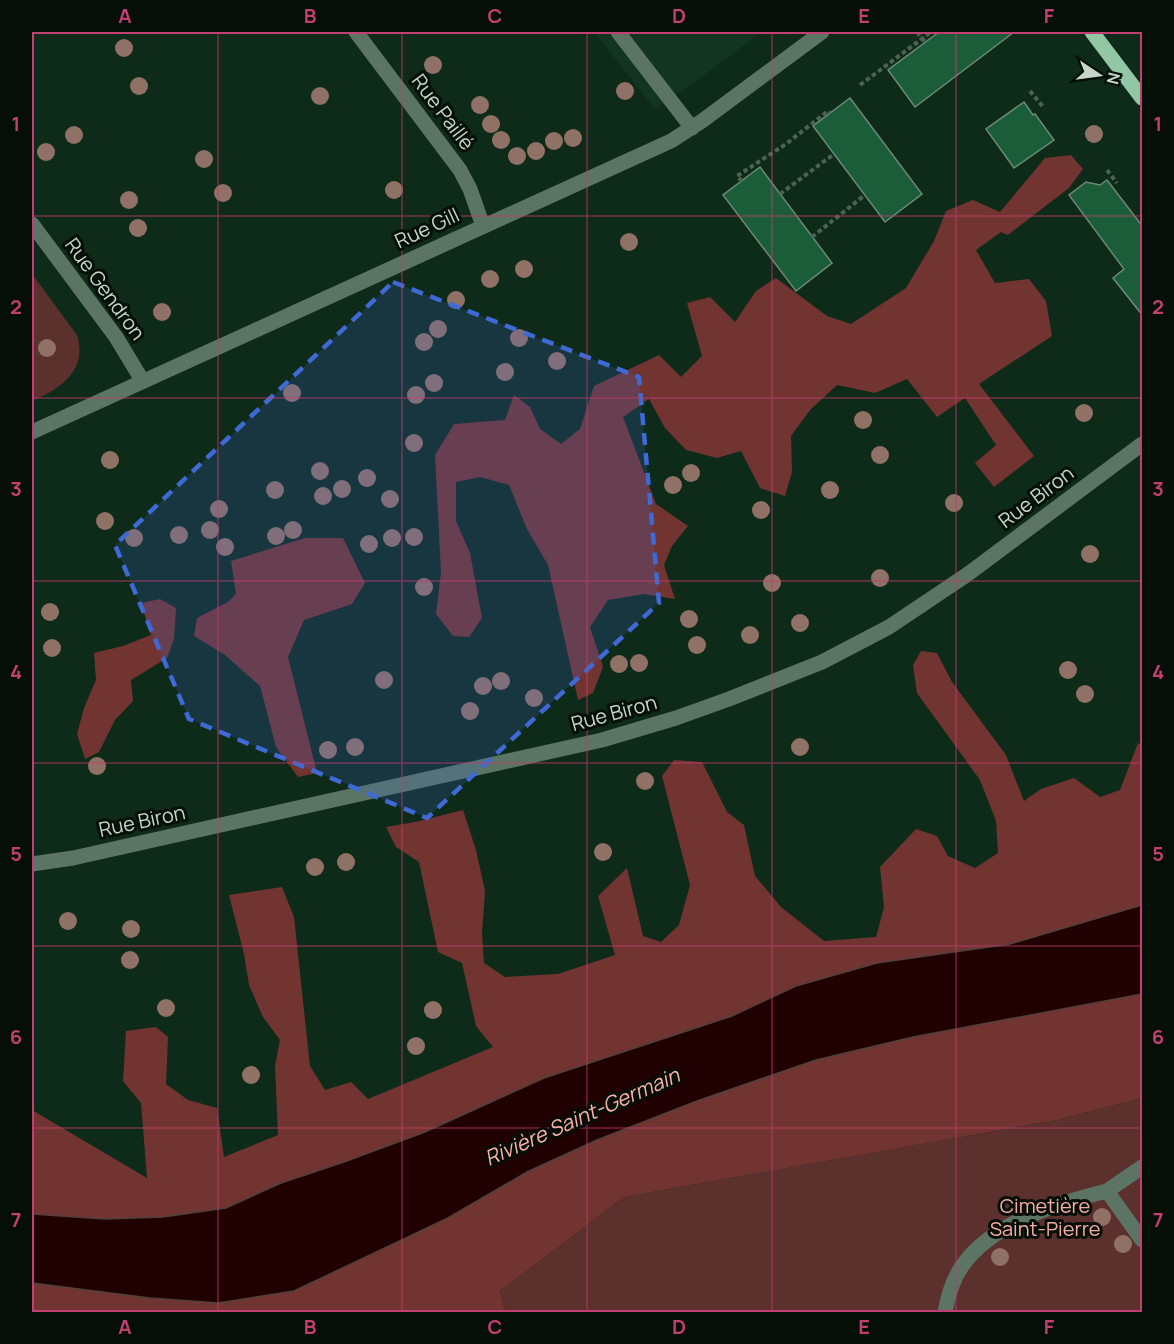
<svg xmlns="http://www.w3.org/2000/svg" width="1174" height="1344" font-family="Manrope,sans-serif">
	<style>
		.built { fill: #113520 }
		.green { fill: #5c302d }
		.forest { fill: #723430 }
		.water { fill: #200000; stroke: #52403d; stroke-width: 1.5 }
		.building { fill: #1b5c39; stroke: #6c8a76; stroke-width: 1.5 }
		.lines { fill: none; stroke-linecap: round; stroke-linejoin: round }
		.path { stroke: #4b6354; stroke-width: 4; stroke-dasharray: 4.5 3; stroke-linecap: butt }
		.minor { stroke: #5b7463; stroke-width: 15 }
		.major { stroke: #91c7a4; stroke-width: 15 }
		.tree { fill: #907165 }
		.marked { fill: #3f69d5; fill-opacity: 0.2; stroke: #3f69d5; stroke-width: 4.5; stroke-dasharray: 12 8; stroke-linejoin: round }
		.grid { fill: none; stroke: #c33e71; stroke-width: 1.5; stroke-opacity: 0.55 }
		.labels { text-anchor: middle; stroke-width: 6; stroke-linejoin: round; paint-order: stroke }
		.street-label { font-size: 20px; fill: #c6d6cb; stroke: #050f08 }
		.park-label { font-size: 20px; fill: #faaba3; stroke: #050f08 }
		.water-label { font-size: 21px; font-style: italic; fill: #feafa7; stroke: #050f08 }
		.neatline { fill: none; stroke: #c33e71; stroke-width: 2 }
		.grid-label { font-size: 20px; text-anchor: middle; font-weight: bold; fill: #c33e71 }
	</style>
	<rect width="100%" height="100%" fill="#0e2a19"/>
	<!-- built -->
	<path class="built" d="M594,32H762L685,89L655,109Z"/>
	<!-- green -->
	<path class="green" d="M32,274L77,335C88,371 60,389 32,401Z
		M1142,1098V1312H505L500,1291L624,1197L1057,1120Z"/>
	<!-- forest -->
	<path class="forest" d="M1071,155L1083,169L1069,188L1008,235L1001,232L976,250L995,283L1029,279L1046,301L1052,336L979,384L1034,456L994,487L975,463L996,445L965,398L937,417L907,379L875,393L837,385L810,410L791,436L792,472L785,496L760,488L741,451L717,458L686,450L665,428L649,399L623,417L656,504L688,526L672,546L664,565L675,599L644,594L608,600L590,627L603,667L593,693L578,700L548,565L527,529L509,485L480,477L456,482V521L470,553L482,618L469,637L453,636L436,614L441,572L435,455L454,424L505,420L514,395L530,407L540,429L561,444L580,429L594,386L659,355L681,377L702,356L687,303L710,297L735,322L756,291L776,278L827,316L851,324L906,288L934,241L946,211L973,200L1000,212L1045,158Z
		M305,538H343L365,583L352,604L304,620L288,657L317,773L298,777L276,747L260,686L225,655L194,636L197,618L228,602L236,594L231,561Z
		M160,599L176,608L174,639L167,658L131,680L133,701L115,720L99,752L85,759L77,734L84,708L96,680L94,653L123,646L151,635L141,603Z
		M921,651L937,653L952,682L1006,755L1024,801L1041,789L1074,778L1100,797L1120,790L1138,743L1142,745V905L1010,944L877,963L796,986L732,1016L544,1078L425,1132L344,1162L281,1183L226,1208L163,1217L105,1219L32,1214V1110L147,1178L141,1103L123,1081L126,1031L156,1027L168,1037L166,1084L188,1100L217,1108L224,1157L278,1135L275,1066L280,1040L263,1017L249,985L244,954L229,895L282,887L294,917L310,1066L325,1090L351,1082L368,1099L493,1047L476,1026L462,963L438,952L419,862L396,847L386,827L415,822L463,810L476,850L485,891L482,933L484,963L505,977L558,974L615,955L598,896L627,868L643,936L661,942L679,925L690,885L662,776L674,760L702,762L727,812L744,825L755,876L781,907L824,941L876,937L884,907L880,867L916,829L937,836L948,856L975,868L998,853L996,821L980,780L917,693L913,665Z
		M1142,994V1098L1057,1120L624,1197L500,1291L505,1312H32V1283L150,1298L375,1252L448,1218L527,1172L597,1140L697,1101L816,1060L913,1037Z"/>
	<!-- water -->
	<path class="water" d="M1142,905V994L913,1037L816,1060L697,1101L597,1140L527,1172L448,1218L294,1291L218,1303L150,1298L32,1283V1214L105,1219L163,1217L226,1208L281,1183L344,1162L425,1132L544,1078L732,1016L796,986L877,963L1010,944Z"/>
	<!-- building -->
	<path class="building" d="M939,32H1014L915,107L888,70Z
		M850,98L922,194L885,222L813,126Z
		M1024,102L1033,115L1035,114L1054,140L1014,168L986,129Z
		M760,167L832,263L796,291L723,195Z
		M1107,180L1143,227V316L1113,278L1124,269L1069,195L1086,182L1100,185Z"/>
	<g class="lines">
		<!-- path -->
		<path class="path" d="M917,32L925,42
			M860,85L931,32
			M1030,91L1044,108
			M1107,170L1117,183
			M742,181L737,176L786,144L828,111L830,113
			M780,194L834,154
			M812,237L865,195"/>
		<!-- minor -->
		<path class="minor" d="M356,32L460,170L470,189L483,226
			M618,32L692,128
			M32,224L116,337L142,380
			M32,432L671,141L702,121L822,32
			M32,864L73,858L602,740L676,718L729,699L822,662L889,627L968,574L1142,444
			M1142,1167L1107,1191L1142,1240
			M945,1312C948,1295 954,1276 965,1262C997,1221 1059,1203 1107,1191"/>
		<!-- major -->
		<path class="major" d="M1092,32L1142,98"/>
	</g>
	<!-- trees -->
	<g class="tree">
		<circle cx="124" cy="48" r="9"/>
		<circle cx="433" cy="65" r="9"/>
		<circle cx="139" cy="86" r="9"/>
		<circle cx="625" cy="91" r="9"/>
		<circle cx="320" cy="96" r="9"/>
		<circle cx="480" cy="105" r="9"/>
		<circle cx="491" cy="124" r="9"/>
		<circle cx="1094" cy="134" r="9"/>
		<circle cx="74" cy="135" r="9"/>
		<circle cx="573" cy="138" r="9"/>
		<circle cx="501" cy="140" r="9"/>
		<circle cx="554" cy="141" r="9"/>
		<circle cx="536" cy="151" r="9"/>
		<circle cx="46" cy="152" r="9"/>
		<circle cx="517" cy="156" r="9"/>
		<circle cx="204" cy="159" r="9"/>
		<circle cx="394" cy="190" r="9"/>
		<circle cx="223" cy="193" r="9"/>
		<circle cx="129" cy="200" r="9"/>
		<circle cx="138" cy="228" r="9"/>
		<circle cx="629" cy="242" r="9"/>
		<circle cx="524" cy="269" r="9"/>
		<circle cx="490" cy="279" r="9"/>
		<circle cx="456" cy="300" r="9"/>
		<circle cx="162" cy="312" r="9"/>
		<circle cx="438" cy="329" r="9"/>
		<circle cx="519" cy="338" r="9"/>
		<circle cx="424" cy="342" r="9"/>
		<circle cx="47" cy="348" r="9"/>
		<circle cx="557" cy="361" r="9"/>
		<circle cx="505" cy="372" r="9"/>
		<circle cx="434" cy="383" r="9"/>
		<circle cx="292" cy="393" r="9"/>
		<circle cx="416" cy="395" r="9"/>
		<circle cx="1084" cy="413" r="9"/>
		<circle cx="863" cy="420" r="9"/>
		<circle cx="414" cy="443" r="9"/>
		<circle cx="880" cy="455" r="9"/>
		<circle cx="110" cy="460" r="9"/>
		<circle cx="320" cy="471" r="9"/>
		<circle cx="691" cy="473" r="9"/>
		<circle cx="367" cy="478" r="9"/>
		<circle cx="673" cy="485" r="9"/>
		<circle cx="342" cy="489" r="9"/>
		<circle cx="275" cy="490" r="9"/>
		<circle cx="830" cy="490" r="9"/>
		<circle cx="323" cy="496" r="9"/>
		<circle cx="390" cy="499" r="9"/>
		<circle cx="954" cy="503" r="9"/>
		<circle cx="219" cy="509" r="9"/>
		<circle cx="761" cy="510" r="9"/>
		<circle cx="105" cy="521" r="9"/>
		<circle cx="210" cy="530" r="9"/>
		<circle cx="293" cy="530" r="9"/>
		<circle cx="179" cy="535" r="9"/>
		<circle cx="276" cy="536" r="9"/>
		<circle cx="414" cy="537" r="9"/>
		<circle cx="134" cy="538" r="9"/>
		<circle cx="392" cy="538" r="9"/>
		<circle cx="369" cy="544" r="9"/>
		<circle cx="225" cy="547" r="9"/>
		<circle cx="1090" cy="554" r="9"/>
		<circle cx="880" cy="578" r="9"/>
		<circle cx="772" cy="583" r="9"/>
		<circle cx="424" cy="587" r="9"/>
		<circle cx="50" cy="612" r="9"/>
		<circle cx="689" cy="619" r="9"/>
		<circle cx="800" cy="623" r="9"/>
		<circle cx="750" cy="635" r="9"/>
		<circle cx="697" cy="645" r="9"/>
		<circle cx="52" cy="648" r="9"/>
		<circle cx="639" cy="663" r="9"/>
		<circle cx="619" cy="664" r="9"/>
		<circle cx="1068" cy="670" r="9"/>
		<circle cx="384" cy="680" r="9"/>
		<circle cx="501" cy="681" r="9"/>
		<circle cx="483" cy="686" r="9"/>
		<circle cx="1085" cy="694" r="9"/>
		<circle cx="534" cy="698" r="9"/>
		<circle cx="470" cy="711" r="9"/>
		<circle cx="355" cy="747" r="9"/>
		<circle cx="800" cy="747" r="9"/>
		<circle cx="328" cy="750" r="9"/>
		<circle cx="97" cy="766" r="9"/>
		<circle cx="645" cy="781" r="9"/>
		<circle cx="603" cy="852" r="9"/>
		<circle cx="346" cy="862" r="9"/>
		<circle cx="315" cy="867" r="9"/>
		<circle cx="68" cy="921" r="9"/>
		<circle cx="131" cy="929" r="9"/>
		<circle cx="130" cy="960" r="9"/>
		<circle cx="166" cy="1008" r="9"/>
		<circle cx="433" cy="1010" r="9"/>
		<circle cx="416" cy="1046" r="9"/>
		<circle cx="251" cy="1075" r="9"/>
		<circle cx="1102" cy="1217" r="9"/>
		<circle cx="1123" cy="1244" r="9"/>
		<circle cx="1000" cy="1257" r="9"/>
	</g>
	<!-- marked area -->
	<path class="marked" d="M393,282L639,377L659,603L427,818L189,719L115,545Z"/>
	<!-- grid -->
	<path class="grid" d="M218,32V1312M402,32V1312M587,32V1312M772,32V1312M956,32V1312M32,216H1142M32,398H1142M32,581H1142M32,763H1142M32,946H1142M32,1128H1142"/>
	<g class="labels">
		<!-- street labels -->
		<g class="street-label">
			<text transform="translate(443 112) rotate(53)" y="7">Rue Paillé</text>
			<text transform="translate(427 228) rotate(-25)" y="7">Rue Gill</text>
			<text transform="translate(105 289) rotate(54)" y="7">Rue Gendron</text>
			<text transform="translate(1036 497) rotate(-37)" y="7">Rue Biron</text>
			<text transform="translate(614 713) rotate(-15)" y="7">Rue Biron</text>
			<text transform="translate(142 821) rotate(-12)" y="7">Rue Biron</text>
		</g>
		<!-- park labels -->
		<g class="park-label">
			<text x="1045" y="1213">Cimetière<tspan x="1045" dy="23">Saint-Pierre</tspan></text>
		</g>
		<!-- water labels -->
		<g class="water-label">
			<text transform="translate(582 1117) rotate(-24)" y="7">Rivière Saint-Germain</text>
		</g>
	</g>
	<!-- border -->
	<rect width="1174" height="1344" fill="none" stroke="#050f08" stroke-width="66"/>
	<!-- north arrow -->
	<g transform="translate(1099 75) rotate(103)" stroke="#050f08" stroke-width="4.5" paint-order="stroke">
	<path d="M0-4.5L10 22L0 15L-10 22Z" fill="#c6d6cb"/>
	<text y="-9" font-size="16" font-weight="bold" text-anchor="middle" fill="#c6d6cb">N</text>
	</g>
	<rect x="33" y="33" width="1108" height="1278" class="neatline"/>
	<g class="grid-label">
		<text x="125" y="23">A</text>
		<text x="310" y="23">B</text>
		<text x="495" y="23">C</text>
		<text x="679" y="23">D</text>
		<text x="864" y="23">E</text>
		<text x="1049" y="23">F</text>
		<text x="16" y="131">1</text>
		<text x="1158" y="131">1</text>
		<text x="16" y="314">2</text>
		<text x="1158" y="314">2</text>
		<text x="16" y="496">3</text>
		<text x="1158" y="496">3</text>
		<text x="16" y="679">4</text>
		<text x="1158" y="679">4</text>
		<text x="16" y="861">5</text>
		<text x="1158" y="861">5</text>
		<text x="16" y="1044">6</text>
		<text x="1158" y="1044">6</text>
		<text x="16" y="1227">7</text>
		<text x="1158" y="1227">7</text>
		<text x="125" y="1334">A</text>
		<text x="310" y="1334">B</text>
		<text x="495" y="1334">C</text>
		<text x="679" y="1334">D</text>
		<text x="864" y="1334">E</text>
		<text x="1049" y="1334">F</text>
	</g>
</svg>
